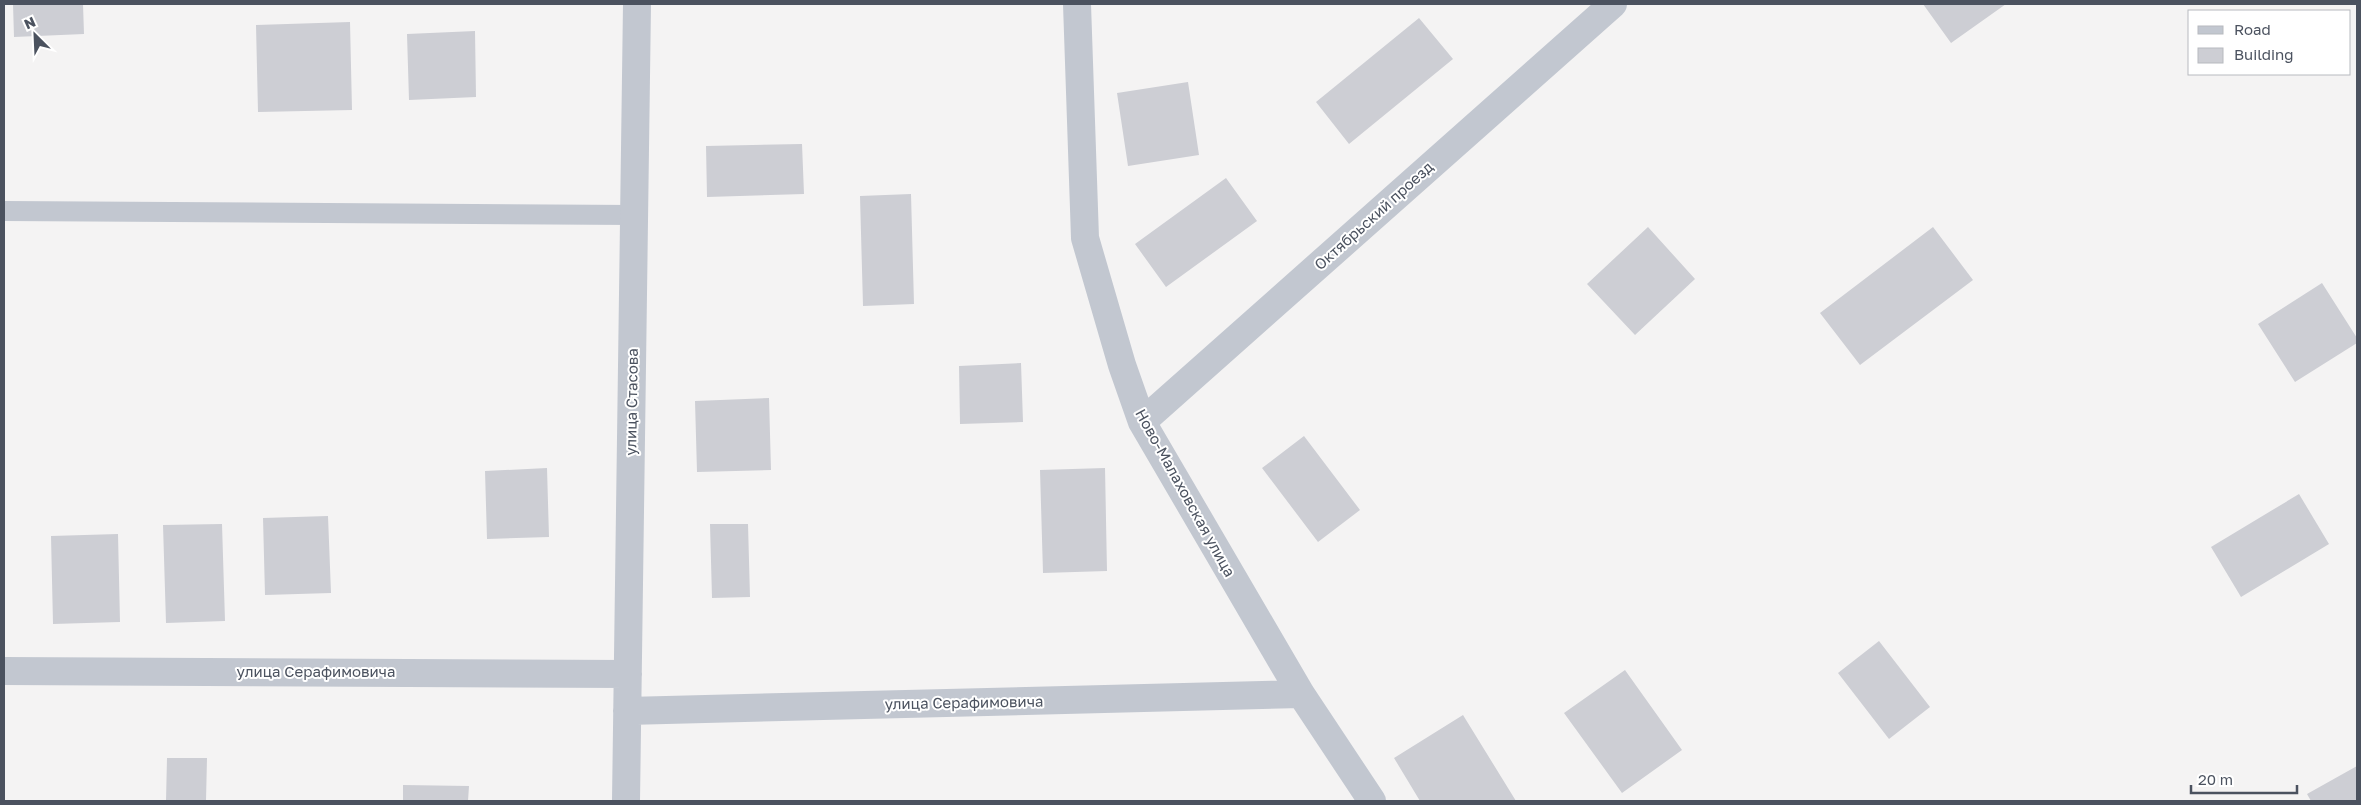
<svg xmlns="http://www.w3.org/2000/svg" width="2361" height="805" font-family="'Golos Text',sans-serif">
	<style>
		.building { fill: #cdced4 }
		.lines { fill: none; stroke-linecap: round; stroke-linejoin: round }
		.service { stroke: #c2c7d0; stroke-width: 20 }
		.minor { stroke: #c2c7d0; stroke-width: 28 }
		.labels { text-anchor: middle; stroke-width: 4; stroke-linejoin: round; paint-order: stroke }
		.street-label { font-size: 15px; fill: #4b525f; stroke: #fff }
	</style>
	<rect width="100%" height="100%" fill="#f4f3f3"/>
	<!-- building -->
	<path class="building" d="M13,4H83L84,34L14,37Z
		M1923,4H2006L1951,43Z
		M1419,18L1453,59L1349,144L1316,102Z
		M350,22L352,110L258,112L256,25Z
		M475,31L476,97L409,100L407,34Z
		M1188,82L1199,155L1128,166L1117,93Z
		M802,144L804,194L707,197L706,146Z
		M1226,178L1257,221L1166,287L1135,244Z
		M911,194L914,304L863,306L860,196Z
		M1648,227L1695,279L1635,335L1587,284Z
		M1933,227L1973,280L1860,365L1820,313Z
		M2322,283L2357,338V343L2295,382L2258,324Z
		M1021,363L1023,422L960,424L959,366Z
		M769,398L771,470L697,472L695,401Z
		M1304,436L1360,510L1318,542L1262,468Z
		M547,468L549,537L487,539L485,471Z
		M1105,468L1107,571L1043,573L1040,470Z
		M2299,494L2329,544L2241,597L2211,547Z
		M328,516L331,593L265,595L263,518Z
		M222,524L225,621L166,623L163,525Z
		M710,524H748L750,597L712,598Z
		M118,534L120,622L53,624L51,536Z
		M1879,641L1930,707L1889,739L1838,673Z
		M1625,670L1682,750L1622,793L1564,713Z
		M1463,715L1516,801H1420L1394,758Z
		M167,758H207L206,801H166Z
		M2357,766V801H2311L2307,794Z
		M403,785L469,786L468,801H403Z"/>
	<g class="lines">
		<!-- service -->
		<path class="service" d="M4,211L634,215"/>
		<!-- minor -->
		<path class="minor" d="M1077,4L1085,238L1122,365L1142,422L1301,694L1372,801
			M1142,422L1613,4
			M4,671L628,674
			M627,711L1301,694
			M626,801L637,4"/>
	</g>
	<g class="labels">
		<!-- street labels -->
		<g class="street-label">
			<text transform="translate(1374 216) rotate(-42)" y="5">Октябрьский проезд</text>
			<text transform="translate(632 402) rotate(-89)" y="5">улица Стасова</text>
			<text transform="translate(1185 493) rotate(61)" y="5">Ново-Малаховская улица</text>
			<text x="316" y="677">улица Серафимовича</text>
			<text transform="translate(964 703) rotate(-1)" y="5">улица Серафимовича</text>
		</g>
	</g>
	<!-- border -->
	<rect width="2361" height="805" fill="none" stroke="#4b525f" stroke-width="10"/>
	<!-- legend -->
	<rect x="2188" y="10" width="162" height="65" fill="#ffffff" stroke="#b7babf"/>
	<rect x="2198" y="26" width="25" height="8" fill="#c2c7d0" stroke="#b7babf"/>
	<text x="2234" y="35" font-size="15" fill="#4b525f">Road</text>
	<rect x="2198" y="48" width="25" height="15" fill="#cdced4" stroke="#b7babf"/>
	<text x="2234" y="60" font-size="15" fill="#4b525f">Building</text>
	<!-- north arrow -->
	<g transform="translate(35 35) rotate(336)" stroke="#ffffff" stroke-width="4" paint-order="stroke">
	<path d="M0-4L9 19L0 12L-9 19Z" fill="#4b525f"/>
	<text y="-8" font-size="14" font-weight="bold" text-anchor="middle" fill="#4b525f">N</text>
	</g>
	<!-- scale -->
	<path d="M2191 785v8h106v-8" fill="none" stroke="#4b525f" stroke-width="2.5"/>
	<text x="2198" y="785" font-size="15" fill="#4b525f" stroke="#ffffff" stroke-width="4" paint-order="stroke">20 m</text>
</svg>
